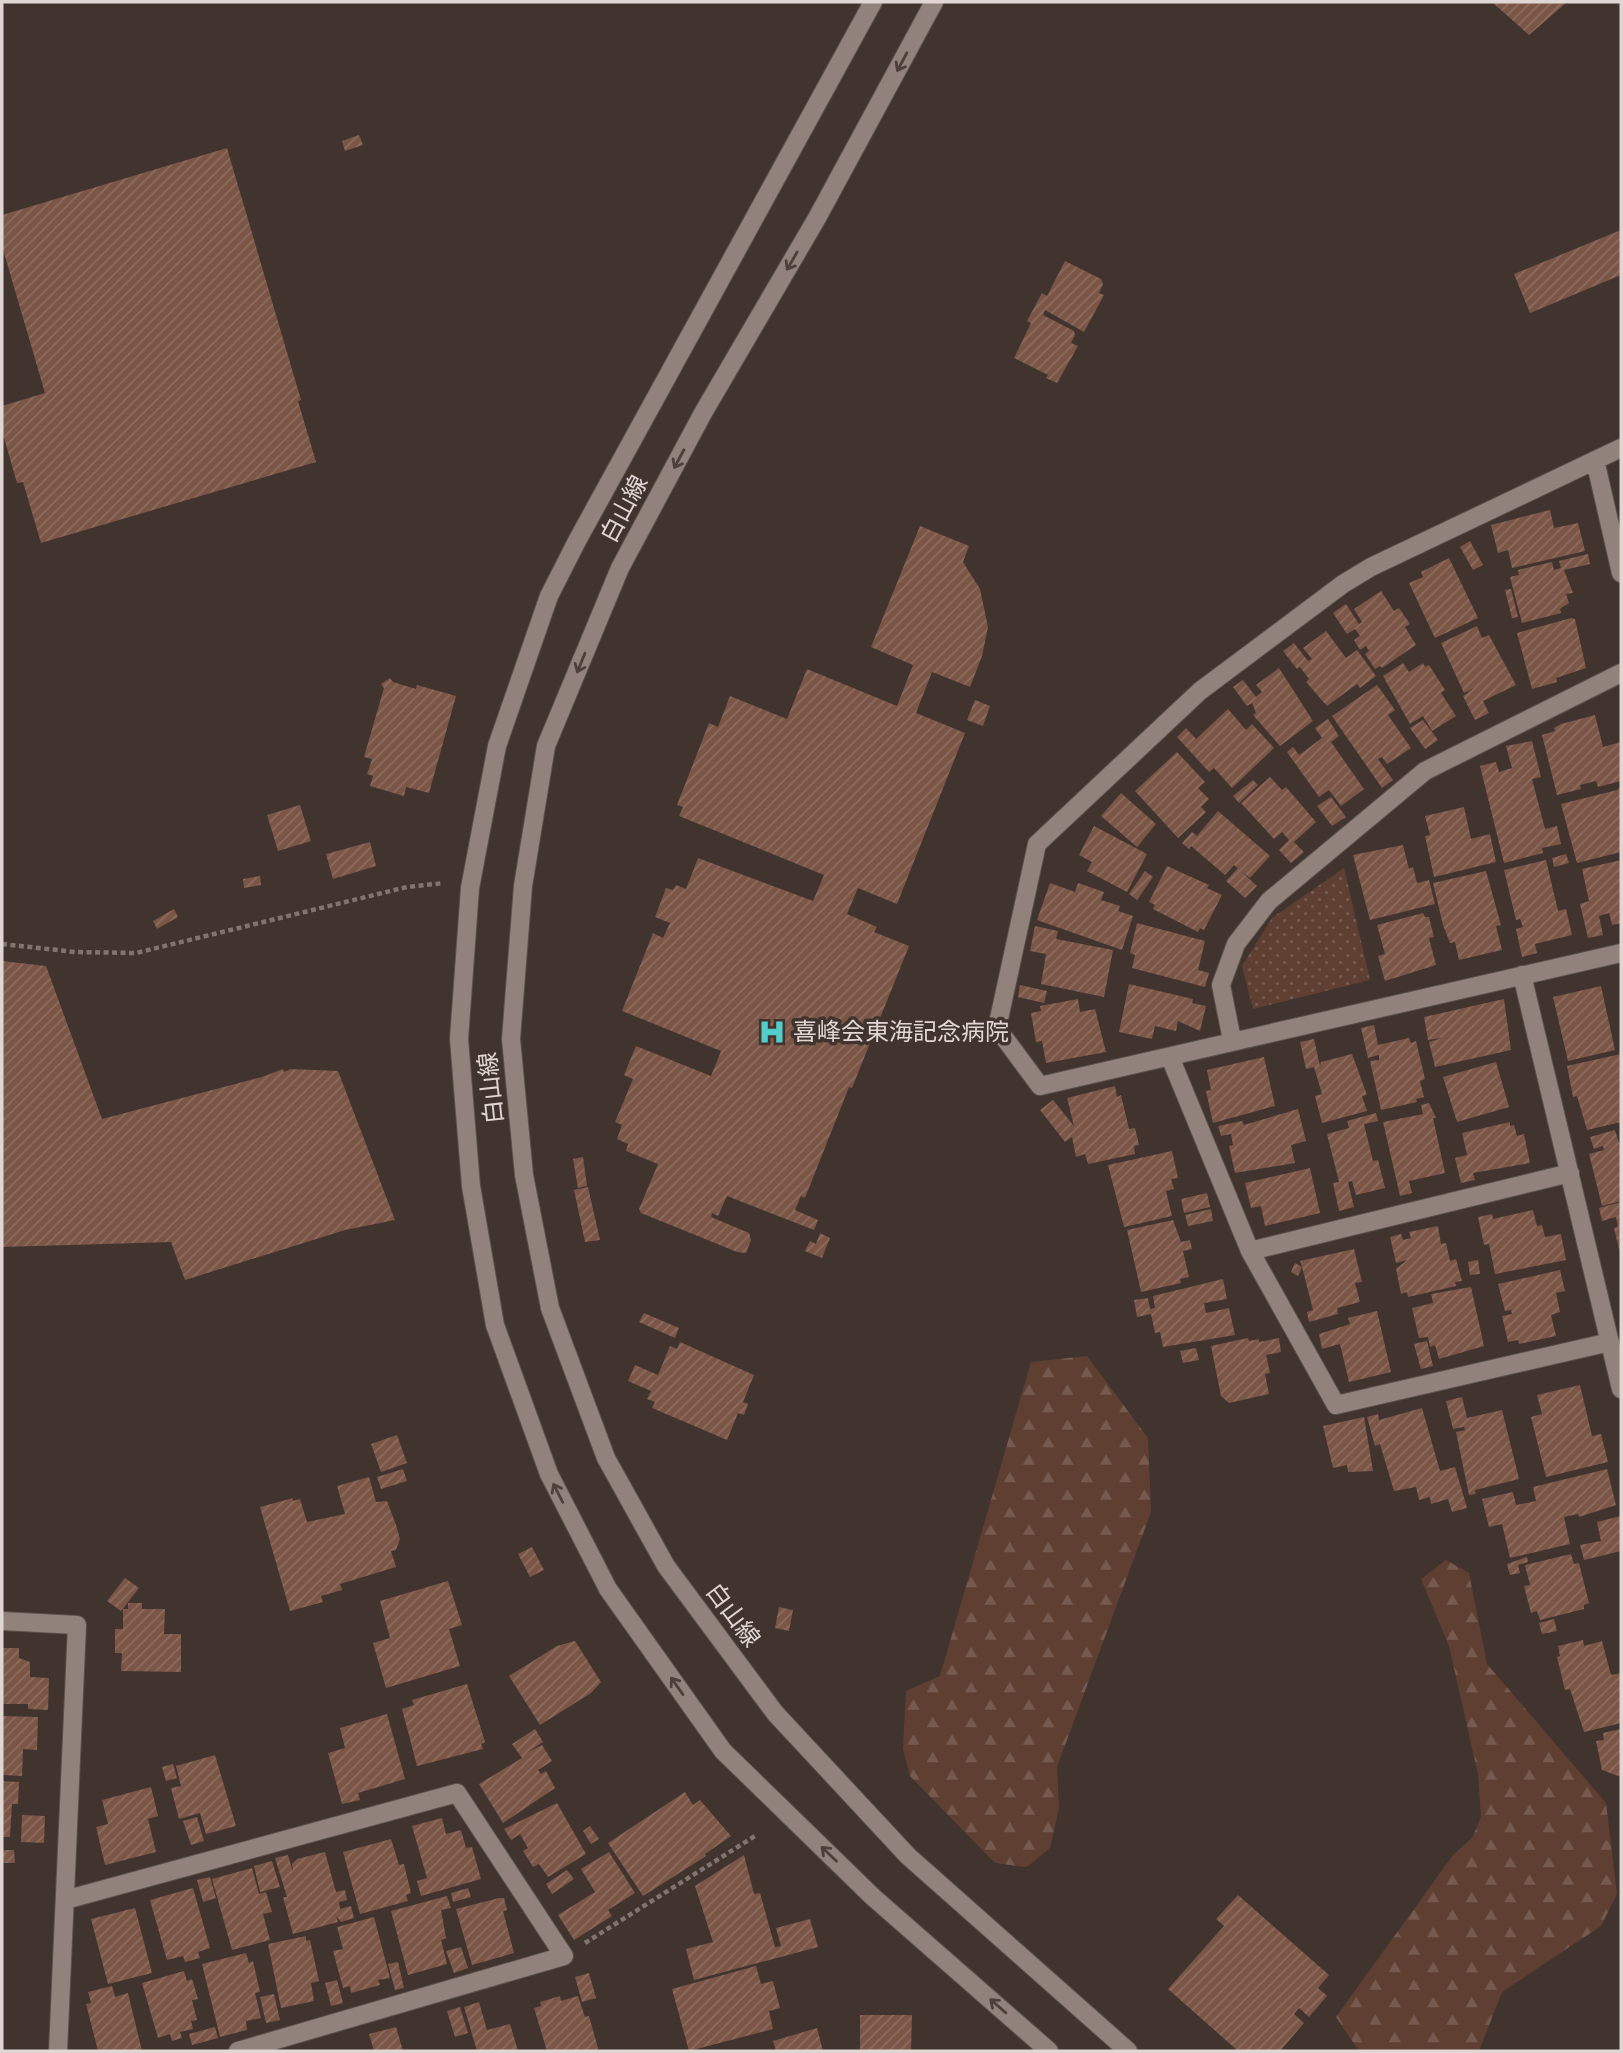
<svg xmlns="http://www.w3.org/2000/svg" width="1623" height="2053" font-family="Bitter,'Noto Sans JP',serif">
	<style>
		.forest { fill: url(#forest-firs) }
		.park { fill: url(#park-dots) }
		.building { fill: url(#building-hatch) }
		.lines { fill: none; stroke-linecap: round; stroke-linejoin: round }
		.street-casing { stroke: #5b504c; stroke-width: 20 }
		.secondary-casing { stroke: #5b504c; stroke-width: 20 }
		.path { stroke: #7f746f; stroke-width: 4.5; stroke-dasharray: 5 3.5; stroke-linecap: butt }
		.street { stroke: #92827c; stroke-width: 18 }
		.secondary { stroke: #92827c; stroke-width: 18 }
		.oneway { stroke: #4d403b }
		.labels { text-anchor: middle; stroke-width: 7; stroke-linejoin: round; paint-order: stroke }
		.street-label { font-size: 24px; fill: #e0d7d4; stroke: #41342f }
		.poi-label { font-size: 24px; fill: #e0d7d4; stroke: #41342f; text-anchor: start }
	</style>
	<defs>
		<pattern id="forest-firs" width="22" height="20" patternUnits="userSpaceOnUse" patternTransform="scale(1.75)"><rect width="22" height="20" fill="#603f33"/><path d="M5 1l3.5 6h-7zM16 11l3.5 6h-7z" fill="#765a50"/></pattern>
		<pattern id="park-dots" width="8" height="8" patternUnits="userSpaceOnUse" patternTransform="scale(1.75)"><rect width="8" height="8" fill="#603f33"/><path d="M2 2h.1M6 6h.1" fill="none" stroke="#765a50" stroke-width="1.8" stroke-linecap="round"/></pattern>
		<pattern id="building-hatch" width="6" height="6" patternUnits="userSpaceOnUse" patternTransform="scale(1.75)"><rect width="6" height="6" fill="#7b5546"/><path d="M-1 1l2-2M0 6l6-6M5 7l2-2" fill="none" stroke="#8d6d60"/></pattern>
	</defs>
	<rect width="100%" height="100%" fill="#41342f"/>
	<!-- forest -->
	<path class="forest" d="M1087,1356L1148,1438L1151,1512L1057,1767L1059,1808L1050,1848L1027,1867L995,1863L910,1776L903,1749L906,1691L940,1676L1031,1362Z
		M1446,1560L1469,1573L1487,1664L1606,1803L1617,1894L1601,1926L1502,1992L1479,2051H1359L1336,2017L1453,1855L1472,1838L1481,1817L1478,1774L1449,1646L1421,1579Z"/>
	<!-- park -->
	<path class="park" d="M1344,868L1370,980L1253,1009L1242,966L1272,918Z"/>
	<!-- building -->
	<path class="building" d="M1492,2H1567L1529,35Z
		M359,135L363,145L345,151L342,141Z
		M227,148L301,400L298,401L316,462L41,543L23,482L17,483L2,431V406L45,393L2,246V215Z
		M1621,230V275L1530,313L1514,274Z
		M1065,261L1101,279L1103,284L1099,293L1104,295L1084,332L1045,310L1043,315L1074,331L1075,335L1071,343L1078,346L1057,383L1046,378L1048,375L1014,358L1031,323L1027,321L1042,293L1047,296Z
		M1550,510L1554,528L1578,523L1585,551L1512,568L1508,550L1498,553L1491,525Z
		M920,526L969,546L963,562L980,589L988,627L982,656L970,687L932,672L916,713L965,733L897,904L858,888L847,914L877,927L874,932L909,946L852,1088L849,1087L805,1198L801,1196L795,1210L818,1220L814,1230L727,1196L718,1216L712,1213L711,1217L749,1233L751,1240L746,1253L737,1252L641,1213L639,1209L658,1164L626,1151L628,1144L617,1139L622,1125L615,1122L633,1079L624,1075L636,1046L711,1076L721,1051L622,1011L653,933L663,938L670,923L655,917L666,888L673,890L676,885L686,889L698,858L813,901L824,875L679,816L683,807L677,805L709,723L718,727L730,696L787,719L807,669L897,706L913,665L871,647Z
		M1470,541L1483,565L1473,570L1460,547Z
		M1588,554L1590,564L1564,570L1573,593L1566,594L1569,603L1560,609L1561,613L1522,623L1510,577L1519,575L1518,570L1552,562L1554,570L1561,568L1559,561Z
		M1449,558L1478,618L1435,638L1409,583L1423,577L1421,572Z
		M1511,589L1518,617L1512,618L1505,590Z
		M1381,591L1394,611L1399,608L1410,624L1405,627L1416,645L1382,668L1380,666L1375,669L1365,654L1369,651L1366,646L1360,650L1354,640L1360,636L1355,629L1347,634L1333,613L1346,604L1359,624L1362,622L1354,609Z
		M1571,618L1575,619L1586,668L1556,678L1557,682L1532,689L1517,633Z
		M1477,626L1482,638L1489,635L1516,685L1483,701L1489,713L1475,720L1463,696L1474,688L1464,693L1441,643Z
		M1326,631L1346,658L1357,650L1376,676L1360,688L1357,684L1327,706L1306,682L1309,679L1300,667L1297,669L1283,651L1294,643L1308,661L1312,659L1303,648Z
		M1403,663L1409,672L1423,663L1425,667L1429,665L1445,690L1441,693L1456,716L1432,731L1423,716L1410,724L1383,676Z
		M1279,668L1313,721L1280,746L1253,715L1256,713L1252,703L1247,706L1233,687L1243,680L1256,697L1262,692L1256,685Z
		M390,678L393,682L416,689L417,685L456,696L429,793L406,787L404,796L370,786L373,776L367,774L372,759L364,757L384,688L381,684Z
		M1377,685L1395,710L1388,715L1411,748L1387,764L1382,757L1378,759L1393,780L1382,788L1332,716Z
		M975,700L990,706L983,726L967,720Z
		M1228,709L1246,730L1252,724L1274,748L1232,788L1214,768L1209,772L1177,737L1186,728L1196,739Z
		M1595,715L1603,747L1621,742V781L1598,787L1596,781L1580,785L1581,789L1557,795L1542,735L1555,731L1554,728L1561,724Z
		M1328,719L1339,736L1331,742L1364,789L1341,806L1329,790L1319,797L1287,752L1293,747L1299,755L1322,738L1315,728Z
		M1423,720L1438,740L1425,749L1410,728Z
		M1532,741L1541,777L1532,779L1545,829L1557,826L1561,844L1542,848L1543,853L1504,863L1480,766L1496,762L1499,772L1512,768L1506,746Z
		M1177,752L1205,782L1198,788L1209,799L1201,807L1206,812L1178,838L1135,791Z
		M1270,777L1282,790L1286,787L1316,822L1294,842L1304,852L1291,863L1279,850L1289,840L1282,832L1274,839L1241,803Z
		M1253,780L1258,785L1239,803L1233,796Z
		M1621,786V852L1577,863L1561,804L1617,790Z
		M1121,793L1156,824L1137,847L1101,816Z
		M1331,797L1346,817L1332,826L1317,806Z
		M300,805L311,841L278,851L267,815Z
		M1464,807L1471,839L1490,834L1496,862L1434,877L1425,836L1430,835L1425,816Z
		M1218,811L1270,856L1250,878L1242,872L1257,886L1245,898L1226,881L1238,868L1234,865L1225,875L1191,846L1189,849L1182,843L1192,832L1197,836Z
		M1094,826L1147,854L1127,892L1087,871L1092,862L1079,855Z
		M370,842L376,866L333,879L326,854Z
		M1403,845L1409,869L1413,867L1417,883L1429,880L1435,904L1370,920L1353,855Z
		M1566,854L1569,863L1554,867L1552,858Z
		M1546,860L1558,911L1566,909L1572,935L1535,944L1537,953L1522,957L1516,929L1523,927L1520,919L1516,920L1504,870Z
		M1621,860V923L1612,925L1609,913L1599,916L1603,935L1588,938L1580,904L1589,901L1582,869Z
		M1167,866L1209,885L1207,888L1222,895L1204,930L1200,928L1198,932L1153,909L1155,905L1149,902Z
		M1145,871L1153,877L1137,900L1129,894Z
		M1486,871L1501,925L1496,926L1502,950L1459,960L1455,942L1450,943L1443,925L1433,883Z
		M260,876L261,885L244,888L243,879Z
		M1050,883L1075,892L1078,883L1104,892L1101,900L1120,906L1118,911L1133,916L1122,950L1037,920Z
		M174,909L178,917L157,929L153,921Z
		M1423,913L1425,917H1429L1434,937L1429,938L1436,965L1385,981L1378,956L1385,954L1377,925Z
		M1137,923L1205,941L1198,970L1209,973L1205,987L1132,968L1135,955L1130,953Z
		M1035,926L1058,931L1056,939L1113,950L1104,997L1041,984L1046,954L1030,951Z
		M2,961L46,966L102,1119L262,1077L283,1069L284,1072L291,1069L338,1071L395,1220L345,1230L185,1280L171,1242L2,1247Z
		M1129,984L1193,999L1192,1003L1206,1006L1200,1031L1178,1021L1176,1031L1155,1026L1152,1039L1119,1032Z
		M1020,985L1047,991L1044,1003L1018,997Z
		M1601,986L1615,1050L1568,1061L1553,997Z
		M1078,999L1080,1012L1095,1009L1106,1052L1046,1063L1042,1041L1036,1042L1031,1013L1041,1011L1040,1006Z
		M1504,999L1511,1050L1435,1067L1429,1042L1442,1038L1428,1040L1424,1017Z
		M1374,1025L1378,1045L1409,1038L1411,1043L1416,1041L1425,1079L1420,1081L1424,1097L1416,1099L1417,1102L1381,1110L1370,1061L1379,1060V1055L1368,1058L1361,1028Z
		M1314,1039L1320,1066L1321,1062L1352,1054L1367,1095L1362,1096L1367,1111L1322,1123L1315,1096L1322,1094L1314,1067L1306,1069L1300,1042Z
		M1621,1054V1122L1587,1130L1577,1096L1573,1097L1567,1066Z
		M1264,1057L1275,1106L1213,1123L1206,1091L1211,1090L1207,1070Z
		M1496,1062L1509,1107L1457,1122L1443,1077Z
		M1115,1086L1117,1097L1121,1095L1129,1129L1135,1128L1139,1145L1134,1146L1135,1154L1088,1164L1085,1154L1076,1157L1072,1137L1065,1142L1040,1110L1053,1100L1074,1126L1067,1098Z
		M1429,1103L1436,1118H1433L1445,1173L1409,1181L1412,1193L1400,1196L1383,1122L1423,1114L1421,1105Z
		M1298,1109L1306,1141L1291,1145L1295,1163L1235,1173L1229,1146L1233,1145L1231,1134L1221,1136L1218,1126L1242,1121L1244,1125Z
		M1376,1113L1378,1121L1364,1124L1373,1161L1378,1160L1385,1188L1356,1195L1352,1181L1348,1182L1354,1207L1339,1211L1333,1183L1339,1182L1327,1134L1349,1128L1347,1121Z
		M1510,1122V1126L1514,1125L1517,1136L1524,1134L1530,1163L1473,1173L1475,1180L1461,1183L1455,1158L1467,1155L1462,1133Z
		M1615,1130L1619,1143L1621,1142V1201L1602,1206L1589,1154L1604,1150L1603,1146L1594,1149L1590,1137Z
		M1172,1151L1178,1178L1171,1179L1174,1189L1166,1191L1172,1216L1124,1227L1108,1165Z
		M583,1157L587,1186L578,1188L573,1159Z
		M1310,1168L1320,1213L1265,1226L1261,1206L1251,1208L1245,1183Z
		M588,1187L600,1240L585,1242L574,1190Z
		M1207,1193L1210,1207L1184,1213L1181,1199Z
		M1621,1202V1253H1620L1614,1228L1618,1227L1616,1217L1602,1221L1599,1208Z
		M1211,1209L1213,1221L1188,1226L1185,1215Z
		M1533,1210L1537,1226L1542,1225L1545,1237L1561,1234L1566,1260L1495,1274L1489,1244L1484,1245L1478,1217L1492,1214L1493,1219Z
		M1173,1220L1181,1242L1190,1240L1192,1249L1183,1251L1189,1277L1180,1279L1181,1283L1141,1292L1127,1230Z
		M1438,1226L1441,1244L1446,1243L1450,1261L1456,1259L1462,1281L1455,1282L1456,1286L1408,1297L1407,1292L1401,1294L1396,1269L1407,1260L1396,1263L1390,1237L1401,1234L1403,1240L1411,1238L1409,1232Z
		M820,1233L830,1238L822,1258L805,1251L810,1241L816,1244Z
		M1354,1249L1362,1282L1355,1283L1360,1302L1337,1308L1338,1314L1309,1322L1307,1312L1313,1310L1302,1267L1298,1276L1291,1272L1295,1263L1302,1267L1300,1261Z
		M1478,1260L1480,1274L1470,1275L1468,1262Z
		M1560,1270L1565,1291L1556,1293L1560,1312L1551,1315L1556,1336L1519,1344L1518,1340L1508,1342L1502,1316L1512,1314L1511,1310L1505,1311L1498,1284Z
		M1223,1279L1227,1299L1204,1303L1206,1313L1229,1308L1235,1335L1163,1347L1160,1332L1155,1333L1151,1314L1137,1317L1134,1300L1148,1298L1150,1309L1155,1308L1153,1296Z
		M1471,1287L1484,1346L1439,1359L1435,1345L1430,1347L1428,1337L1419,1338L1412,1308L1433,1303L1431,1294Z
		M1377,1311L1391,1372L1349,1382L1340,1344L1322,1349L1319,1334L1350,1324L1348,1318Z
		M644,1313L679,1328L675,1338L639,1322Z
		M1248,1338L1249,1341L1259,1339V1342L1279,1338L1281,1352L1266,1355L1270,1373L1265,1374L1269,1394L1229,1403L1221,1396L1211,1346Z
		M1427,1341L1433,1366L1421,1369L1414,1344Z
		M680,1342L754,1375L743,1402L748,1404L744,1415L738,1413L727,1440L652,1408L655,1402L647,1399L651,1391L628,1381L635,1365L658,1375L670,1346L677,1349Z
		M1196,1348L1199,1360L1183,1363L1180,1351Z
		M1580,1385L1592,1436L1601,1434L1608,1462L1546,1477L1531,1417L1542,1414L1537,1395Z
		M1462,1397L1467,1418L1502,1410L1519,1479L1475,1490L1476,1494L1469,1495L1456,1432L1465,1430L1464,1427L1453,1429L1446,1401Z
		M1422,1408L1440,1471L1455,1467L1467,1508L1452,1512L1448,1499L1431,1504L1430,1497L1419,1500L1416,1487L1394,1491L1380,1444L1375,1446L1367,1417L1378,1414L1379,1420Z
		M1364,1417L1373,1471L1348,1472L1347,1465L1333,1468L1323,1426Z
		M397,1435L407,1463L381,1472L371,1444Z
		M403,1469L407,1481L381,1489L377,1477Z
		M1607,1469L1616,1505L1579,1517L1578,1514L1564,1517L1570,1544L1510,1558L1502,1524L1489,1527L1482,1499L1513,1492L1516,1505L1536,1501L1533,1487Z
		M369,1477L376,1502L387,1501L396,1525L400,1539L396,1550L391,1551L396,1567L340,1584L342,1590L321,1596L323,1602L290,1611L260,1507L293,1498V1501L300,1499L307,1522L345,1514L337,1486Z
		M1621,1516V1551L1584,1560L1580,1545L1601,1541L1597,1522Z
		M532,1547L544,1570L530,1577L518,1554Z
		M1571,1554L1574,1564L1579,1563L1589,1603L1584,1605V1609L1540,1620L1537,1611L1531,1613L1524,1586L1530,1585L1525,1565Z
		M1527,1557L1528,1562L1518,1565L1520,1573L1510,1575L1507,1564Z
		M125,1578L139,1588L121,1611L107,1601Z
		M448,1581L462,1625L449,1629L460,1666L386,1688L373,1643L390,1638L380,1601Z
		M128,1603H142V1609H165L164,1634H181V1672L121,1671L122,1653H115V1629H123V1609H128Z
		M779,1607L793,1610L789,1631L775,1628Z
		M1554,1619L1557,1631L1542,1634L1539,1623Z
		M1583,1640L1584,1646L1602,1641L1611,1675L1621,1673V1723L1584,1732L1570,1689L1565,1690L1557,1657L1560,1656L1558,1646Z
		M575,1641L601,1682L591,1693L540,1725L509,1676L557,1646Z
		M2,1648H19V1658L30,1662V1677L49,1678L48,1710L28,1709V1704H2Z
		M467,1684L485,1742L481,1744L483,1749L417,1766L402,1709L414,1705L412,1700Z
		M387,1714L405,1779L358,1793L360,1800L342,1804L328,1753L345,1748L340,1728Z
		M2,1716L38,1717L37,1750L23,1749L22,1776L2,1775Z
		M535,1729L543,1742L526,1753L542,1745L552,1761L538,1770L541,1774L546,1771L555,1788L503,1823L479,1784L522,1758L512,1744Z
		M1621,1729V1777L1602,1770L1596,1741L1604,1740L1603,1733Z
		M215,1755L236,1826L206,1834L200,1813L179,1819L171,1788L181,1786L176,1766Z
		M173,1764L177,1778L166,1781L162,1767Z
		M2,1781L19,1782L18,1804H12L10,1837H2Z
		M151,1787L158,1816L148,1819L156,1852L105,1865L96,1827L108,1824L102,1800Z
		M685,1792L693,1805L700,1800L731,1836L705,1854L706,1856L643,1896L608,1843Z
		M557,1803L586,1854L548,1877L539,1864L533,1867L523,1851L528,1848L520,1834L511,1840L504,1829Z
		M22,1815L45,1816L44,1843L21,1842Z
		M197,1817L204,1841L191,1845L183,1821Z
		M442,1818L446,1834L461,1830L466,1848L472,1847L481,1879L421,1896L417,1881L427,1878L412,1826Z
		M590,1826L599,1839L591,1844L583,1831Z
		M391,1839L399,1865L404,1864L411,1893L406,1895L408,1901L360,1914L343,1852Z
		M2,1850H14L15,1863H2Z
		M325,1852L336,1892L345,1890L347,1900L339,1902L340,1909L351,1906L354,1918L341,1922L336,1916L338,1922L293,1934L283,1897H287L275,1858L288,1855L293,1872L292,1864L297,1859Z
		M609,1852L635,1893L608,1910L612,1916L574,1940L558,1915L595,1892L581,1869Z
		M744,1855L754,1894L760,1893L775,1947L781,1946L776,1928L810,1919L818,1947L694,1980L686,1949L713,1942L695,1886Z
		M272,1861L280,1887L260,1892L254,1866Z
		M252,1868L259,1894L266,1892L272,1912L263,1914L270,1940L232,1950L212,1879Z
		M567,1870L574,1879L552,1894L546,1884Z
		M210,1877L216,1898L203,1902L197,1880Z
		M193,1888L210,1948L198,1952L200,1958L185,1962L183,1956L167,1960L150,1900Z
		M468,1888L471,1897L453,1902L451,1893Z
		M1238,1895L1329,1975L1318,1988L1327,1996L1309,2017L1299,2008L1294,2014L1304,2023L1280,2051H1238L1168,1989L1224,1926L1216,1919Z
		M447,1896L451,1908L441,1910L446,1938L441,1940L447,1964L408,1975L391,1911Z
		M499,1898H504L507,1910L503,1911L514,1953L472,1965L456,1909Z
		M135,1908L152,1973L108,1984L91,1919Z
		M374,1917L390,1978L378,1980L380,1985L351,1993L350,1986L343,1988L333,1951L343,1949L337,1927Z
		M306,1936V1941L310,1940L319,1981L311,1983L314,2001L281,2008L268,1944Z
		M461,1947L468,1968L454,1973L446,1951Z
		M246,1953L249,1963L253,1961L260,1992L255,1993L261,2018L246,2021L247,2030L220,2037L202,1964Z
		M398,1962L404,1988L395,1990L388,1964Z
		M756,1966L761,1984L773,1981L780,2008L769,2011L773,2029L689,2051L672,1989Z
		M184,1971L187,1981L192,1979L198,1999L192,2000L197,2020L191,2021L193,2029L180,2032L182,2038L172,2041L170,2034L158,2038L142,1983Z
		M589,1973L596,1998L582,2002L575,1977Z
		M337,1980L343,2003L331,2006L325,1983Z
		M112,1986L115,1997L128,1993L142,2051H98L86,2004L91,2003L88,1992Z
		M274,1994L280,2020L266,2023L260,1997Z
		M560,1996L561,2001L578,1996L585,2017L589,2016L598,2048L596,2051H547L534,2008L541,2006L540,2002Z
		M479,2002L487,2030L510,2024L518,2051H477L464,2007Z
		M460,2007L468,2033L455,2037L447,2011Z
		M860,2015H912L911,2051H860Z
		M215,2027L218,2038L192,2045L189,2034Z
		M396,2027L403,2051H374L369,2034Z
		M817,2028L823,2051H776L773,2041Z"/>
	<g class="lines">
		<!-- street casing -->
		<g class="street-casing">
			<path id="street" d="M1621,448L1371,567L1343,584L1200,691L1037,844L997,1028L1040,1086L1621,953
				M1595,460L1621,573
				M1522,975L1621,1389
				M1232,1040L1221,985L1236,944L1269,901L1425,771L1621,673
				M1170,1057L1250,1251L1336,1405L1610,1342
				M1250,1251L1570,1173
				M2,1621L77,1625L58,2051
				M65,1900L457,1793L564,1956L238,2051"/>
		</g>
		<!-- secondary casing -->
		<g class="secondary-casing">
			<path id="secondary" d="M873,2L577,541L549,596L497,746L470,888L459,1039L471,1186L495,1325L549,1474L608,1589L723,1751L873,1897L1049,2051
				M934,2L817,218L703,413L620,568L546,746L523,886L511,1039L524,1175L550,1308L606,1458L666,1566L775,1713L908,1856L1128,2051"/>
		</g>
		<!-- path -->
		<path class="path" d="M2,944L75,952L136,953L407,887L444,883
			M585,1943L755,1836"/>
		<!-- street -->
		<use href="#street" class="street"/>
		<!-- secondary -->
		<use href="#secondary" class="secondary"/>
	</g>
	<!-- one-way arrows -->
	<defs><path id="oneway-shaft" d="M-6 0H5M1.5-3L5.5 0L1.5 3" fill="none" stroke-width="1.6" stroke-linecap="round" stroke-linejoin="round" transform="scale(1.75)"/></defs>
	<g class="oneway">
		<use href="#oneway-shaft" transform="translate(902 62) rotate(118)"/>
		<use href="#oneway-shaft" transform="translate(792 261) rotate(120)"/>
		<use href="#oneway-shaft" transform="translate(679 459) rotate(118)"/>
		<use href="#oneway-shaft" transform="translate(581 663) rotate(112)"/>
		<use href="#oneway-shaft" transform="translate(558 1493) rotate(-117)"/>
		<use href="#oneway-shaft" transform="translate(677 1686) rotate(-125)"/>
		<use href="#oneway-shaft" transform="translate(829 1854) rotate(-136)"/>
		<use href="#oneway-shaft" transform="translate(998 2006) rotate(-139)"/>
	</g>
	<!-- icons -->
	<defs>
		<g id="hospital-bare" transform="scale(2.1)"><path d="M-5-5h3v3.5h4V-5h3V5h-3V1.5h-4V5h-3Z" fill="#53cdc9" stroke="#41342f" stroke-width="2.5" paint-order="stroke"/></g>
	</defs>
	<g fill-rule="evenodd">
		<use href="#hospital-bare" x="772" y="1032"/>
	</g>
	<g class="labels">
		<!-- street labels -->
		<g class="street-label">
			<text transform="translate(624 509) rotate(-62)" y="8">白山線</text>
			<text transform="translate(491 1088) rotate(-96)" y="8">白山線</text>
			<text transform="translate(733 1615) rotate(53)" y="8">白山線</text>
		</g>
		<!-- poi labels -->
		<g class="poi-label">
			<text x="793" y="1040">喜峰会東海記念病院</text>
		</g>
	</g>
	<!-- border -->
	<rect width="1623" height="2053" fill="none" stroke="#e0d7d4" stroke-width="7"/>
</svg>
